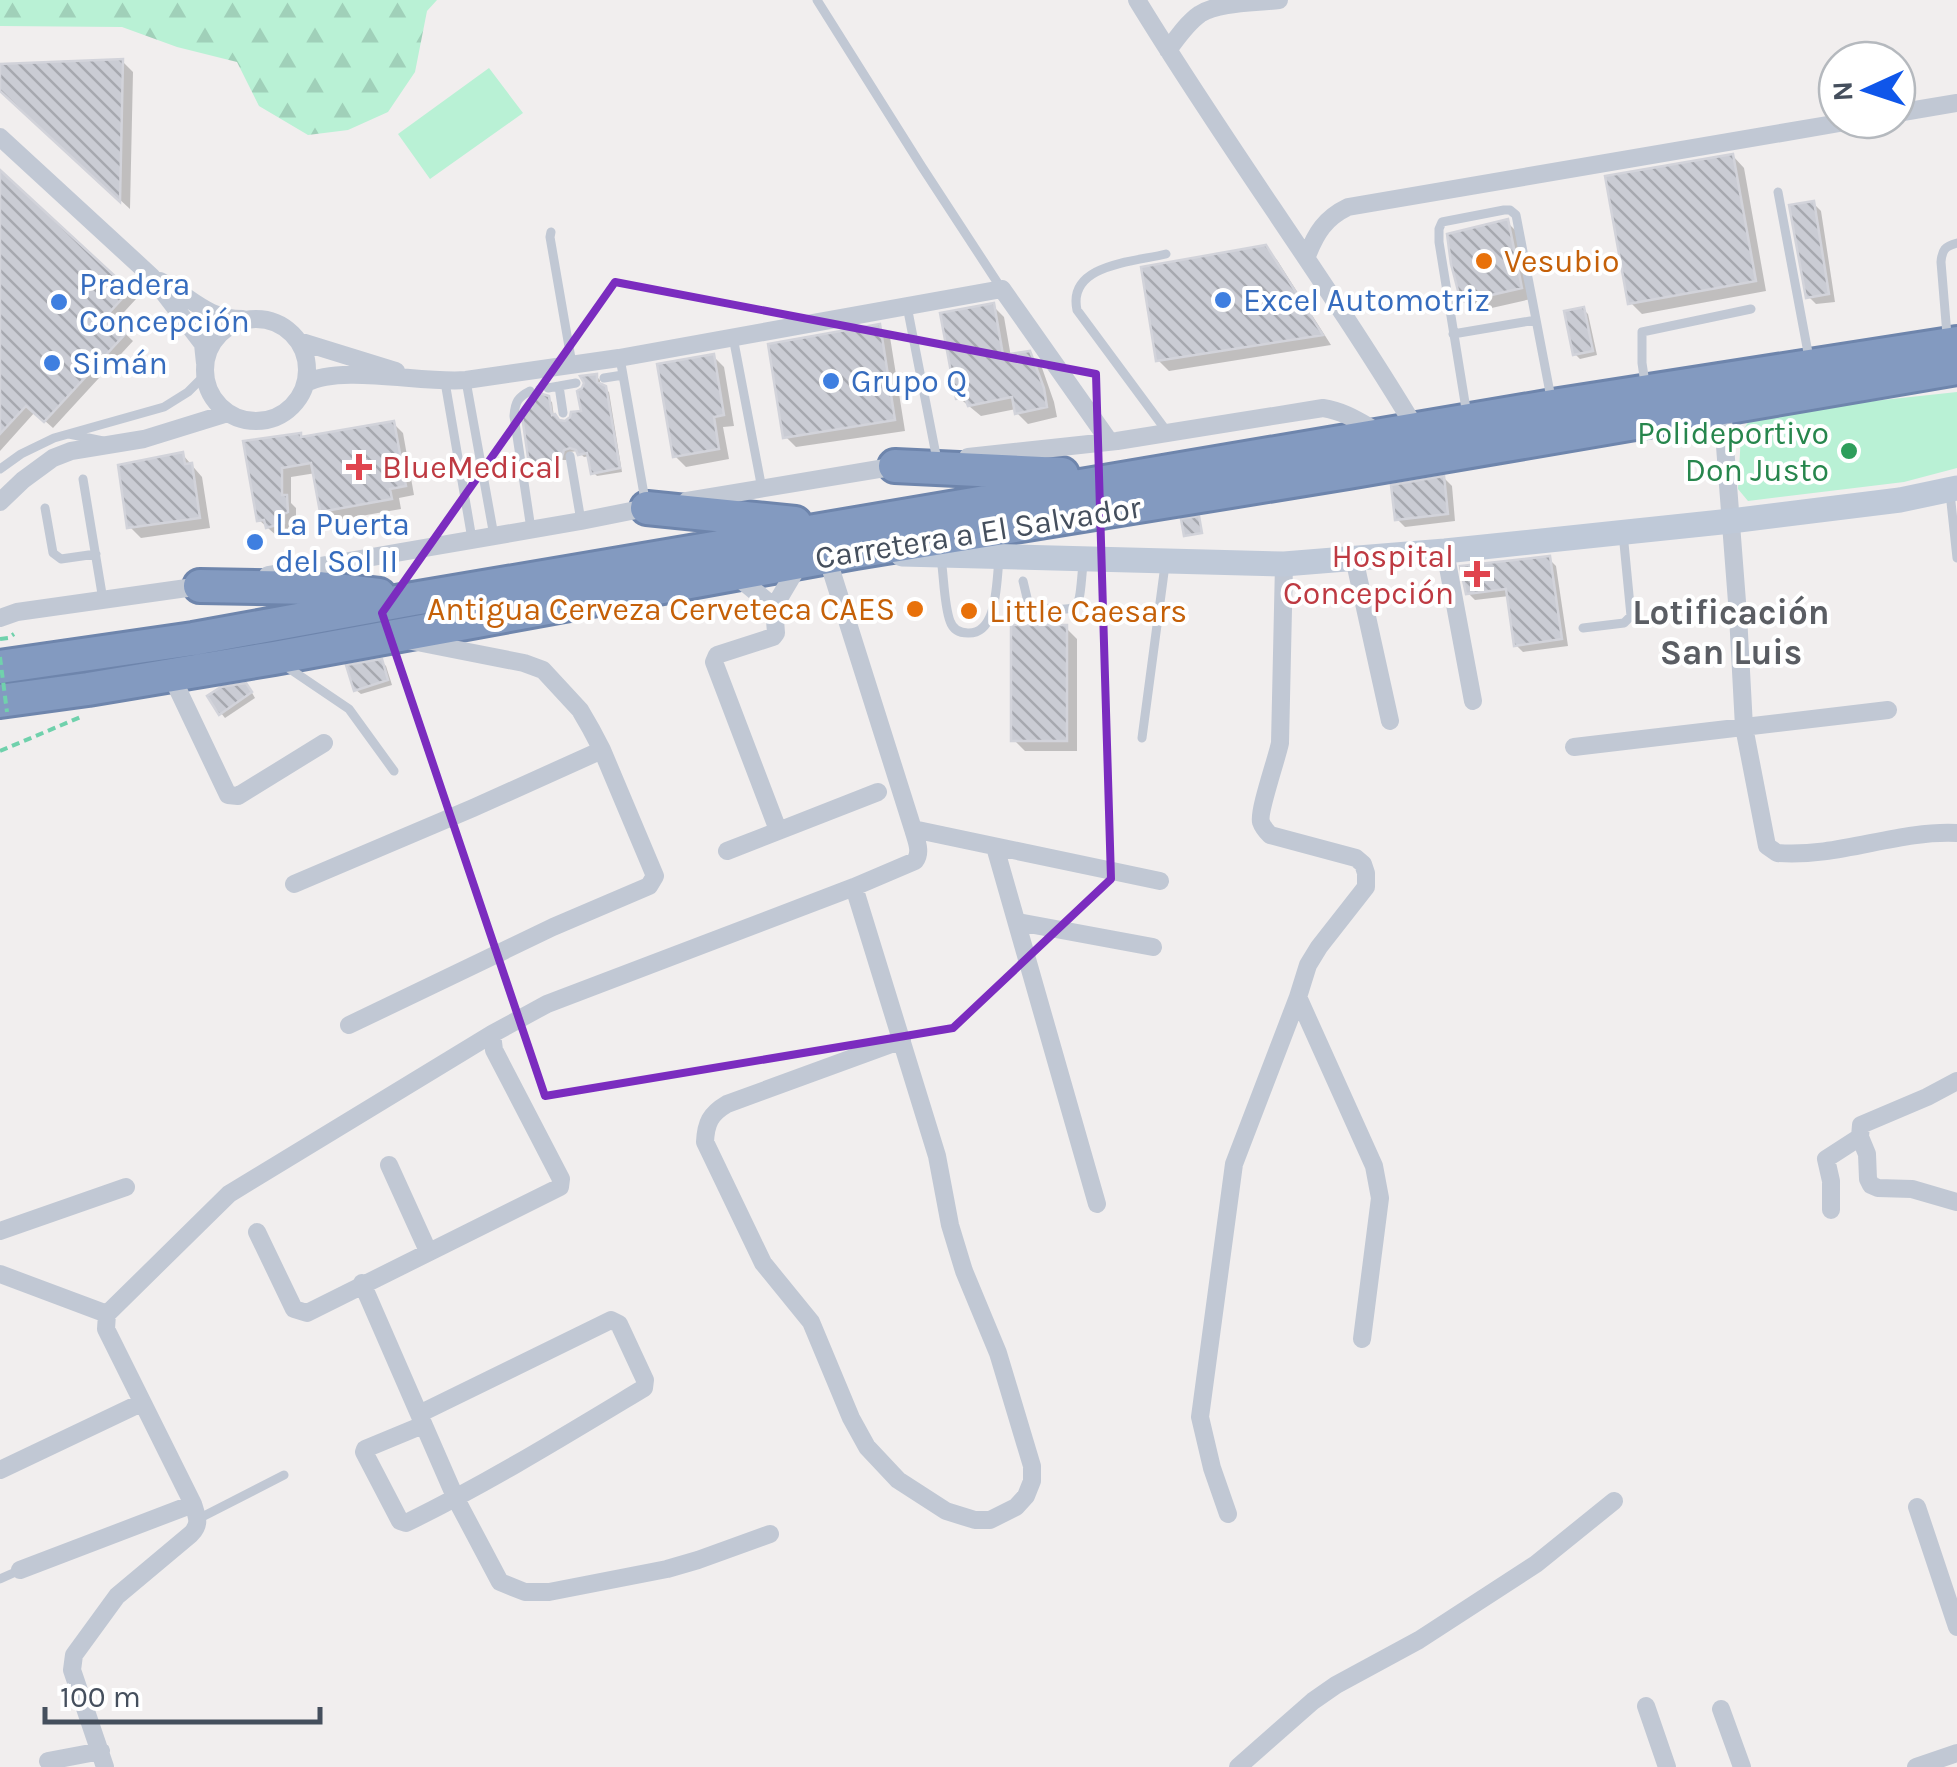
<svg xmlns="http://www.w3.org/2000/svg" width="1957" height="1767" font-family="Karla,sans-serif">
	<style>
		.grass { fill: #b9f1d5 }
		.forest { fill: url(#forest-firs) }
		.shadow { fill: #0003 }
		.building { fill: url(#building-back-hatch); stroke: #d2d3da; stroke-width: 2.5 }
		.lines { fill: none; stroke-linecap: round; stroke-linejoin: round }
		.highway-casing { stroke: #6e85ac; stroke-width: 38 }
		.path { stroke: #70d1ac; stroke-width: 4; stroke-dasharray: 8 5; stroke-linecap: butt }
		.lane { stroke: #c1c8d4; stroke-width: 9 }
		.street { stroke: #c1c8d4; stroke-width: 18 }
		.secondary { stroke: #bfc9d8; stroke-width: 25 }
		.highway { stroke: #839ac0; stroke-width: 32 }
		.path-bridge { stroke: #70d1ac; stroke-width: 4; stroke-dasharray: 8 5; stroke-linecap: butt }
		.marked { fill: none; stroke: #7b2cbf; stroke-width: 8; stroke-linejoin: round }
		.food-dot { fill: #e8710a; stroke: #fff; stroke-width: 4 }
		.shop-dot { fill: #3f7fe0; stroke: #fff; stroke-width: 4 }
		.leisure-dot { fill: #2e9e5b; stroke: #fff; stroke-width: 4 }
		.health-dot { fill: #e0444e; stroke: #fff; stroke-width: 4 }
		.labels { text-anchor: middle; stroke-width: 8; stroke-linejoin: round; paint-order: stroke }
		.food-label { font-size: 32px; fill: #c56008; stroke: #fff; text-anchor: start }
		.shop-label { font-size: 32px; fill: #366cbe; stroke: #fff; text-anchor: start }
		.leisure-label { font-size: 32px; fill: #27864d; stroke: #fff; text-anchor: end }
		.health-label { font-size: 32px; fill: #be3a42; stroke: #fff; text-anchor: start }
		.street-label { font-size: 32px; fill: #454f5d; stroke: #fff }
		.neighbourhood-label { font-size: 35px; font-weight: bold; fill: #5a5d63; stroke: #fff }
	</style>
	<defs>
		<pattern id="forest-firs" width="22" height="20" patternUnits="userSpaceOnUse" patternTransform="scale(2.5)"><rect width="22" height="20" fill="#b9f1d5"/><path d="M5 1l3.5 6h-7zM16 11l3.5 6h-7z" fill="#a0d0b9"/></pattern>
		<pattern id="building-back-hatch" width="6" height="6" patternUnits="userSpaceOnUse" patternTransform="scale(2.5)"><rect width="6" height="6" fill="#caccd4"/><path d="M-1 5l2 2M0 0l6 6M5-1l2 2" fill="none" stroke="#a6a8af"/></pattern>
	</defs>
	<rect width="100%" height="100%" fill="#f1eeee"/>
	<!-- grass -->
	<path class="grass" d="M489,68L523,113L430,179L398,134Z
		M1957,392V468L1904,482L1748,501L1738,489L1741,434L1753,414Z"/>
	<!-- forest -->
	<path class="forest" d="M0,0H437L427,11L415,72L388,112L348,130L308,135L259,106L237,62L177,47L122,27L0,26Z"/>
	<!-- shadow -->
	<path class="shadow" d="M122,61L133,72L130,209L0,89V67Z
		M1733,156L1744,168L1766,291L1642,314L1631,303Z
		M0,174L136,299L114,323L133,341L53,428L35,412L0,451Z
		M1813,203L1821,211L1835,302L1816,304L1808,296Z
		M1507,222L1518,233L1531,299L1474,312L1463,301Z
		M1265,248L1277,260L1331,345L1169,371L1158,360Z
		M993,306L1004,317L1011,357L1030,354L1041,365L1054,402L1057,417L1028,424L1017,413L1016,409L981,416L958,397Z
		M1583,309L1588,314L1597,355L1580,359L1575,354Z
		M879,326L890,337L905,431L796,447L785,436Z
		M713,356L724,367L734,426L723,427L729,459L686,467L675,456Z
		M596,376L600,380V386L609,392L622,472L597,476L593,472L590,456L584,457L578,451L569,452L566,460H561L562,470L537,474L533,470L535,409L540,389L544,397L552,402L554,417L560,423L584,413Z
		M393,423L403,433L414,495L399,498L401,509L332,521L322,511L316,473L291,477V503L296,508V522L293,524V533L278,537L259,520L246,443L300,436L303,439Z
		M183,455L202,477L210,528L141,538L130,527Z
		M1444,478L1452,486L1455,521L1405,527L1397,519Z
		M1549,559L1556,566L1568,646L1523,652L1516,645L1509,596L1475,600L1468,593Z
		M1066,628L1077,639V751H1025L1014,740Z
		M381,661L386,666L392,685L361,694L356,690Z
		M251,691L255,698L225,718L221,713Z"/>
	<!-- building -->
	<path class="building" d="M123,59L120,202L0,91V64Z
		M1733,154L1756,281L1628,304L1605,176Z
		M0,170L130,290L108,314L127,332L44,422L26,406L0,434Z
		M1814,201L1829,294L1806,298L1789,205Z
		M1508,219L1522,288L1461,302L1451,264L1447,234Z
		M1266,245L1323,335L1156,361L1141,267Z
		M994,303L1003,355L1030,351L1044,388L1047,407L1015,414L1012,397L968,406L965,398L956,399L940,313Z
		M1584,307L1593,351L1573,355L1564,311Z
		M880,324L895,420L783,438L768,344Z
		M714,354L724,415L714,417L719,449L673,457L657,364Z
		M597,374V382L606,386L620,468L591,474L587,453L578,455L576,450L570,448L564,450L562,457H558L560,466L530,471L522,416L523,408L532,407L531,400L537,394V387L540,386L542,394L549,396L552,415L555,414L559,420L565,421L570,417L571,412L581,411L577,391L582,388L584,383L580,376Z
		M394,421L406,486L390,489L392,499L320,512L311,463L282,468V495H287L288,512L284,514V523L266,528L264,520L257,521L243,441L301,433V437Z
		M183,452L185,464L192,463L200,518L127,528L118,465Z
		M1444,476L1448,514L1395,520L1391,485Z
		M1199,516L1202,533L1184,536L1181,519Z
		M1550,556L1562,639L1514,646L1506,589L1466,594L1460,566Z
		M1011,625H1067V741H1011Z
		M382,659L388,680L354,691L346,665Z
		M246,683L252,692L219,715L207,696L221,687Z"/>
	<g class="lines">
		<!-- highway casing -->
		<g class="highway-casing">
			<path id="highway" d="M895,466L1062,474
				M647,508L795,523
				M200,586L318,588L379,595
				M0,667L193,639L413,599L1553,406L1957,343
				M0,701L88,689L274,658L855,552L1348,472L1957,368"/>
		</g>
		<!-- path -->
		<path class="path" d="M0,639L8,638L14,634
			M0,751L83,716"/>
		<!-- lane -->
		<path class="lane" d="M817,0L922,167L1001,288
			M1778,192L1809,358
			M551,232L550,237L572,364
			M1166,254C1134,262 1067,264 1077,310L1168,433
			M907,306L937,460
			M1453,334L1536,320
			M1947,335L1941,262C1942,250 1945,246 1957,243
			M733,337L762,489
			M620,358L645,500
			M604,378L623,375
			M466,381L494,536
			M445,382L472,539
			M1645,383L1642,363V332L1751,309
			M559,386L563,413
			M548,388L576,383
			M530,391C518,397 515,402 514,416L531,529
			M1467,415L1439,242V229L1442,222L1504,210H1510L1516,215L1551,398
			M69,434L103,441
			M570,456L581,521
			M0,469L21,454L54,438L164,407L188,392L205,375
			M83,479L103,600
			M1950,493L1957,558
			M45,508L53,553L61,559L96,554
			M941,558C944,577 944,605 950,621C953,630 960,633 968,633C998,634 996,582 999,561
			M1023,581L1028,602L1033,607C1084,612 1078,613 1083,564
			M1583,628L1624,623L1631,616L1623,533
			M284,665L349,709L394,771
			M1142,738L1165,565
			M198,1519L284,1475
			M0,1579L20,1570"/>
		<!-- street -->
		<path class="street" d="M1137,0C1226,146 1328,283 1416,429
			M1168,50C1177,38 1187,23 1200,14C1219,2 1257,3 1279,0
			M1897,113L1957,103
			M0,137L151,276L203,344L205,363
			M1307,256C1316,233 1325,218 1348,207L1857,120
			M160,281C192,297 205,319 243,319
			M205 370a51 51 0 1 1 102 0a51 51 0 1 1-102 0Z
			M299,341L396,371
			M306,383C342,364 423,384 466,380L619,358L1002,289L1109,441
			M1722,407L1738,615L1744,727L1767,846L1777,853C1838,858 1897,830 1957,833
			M968,457L1117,441L1323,408C1344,411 1360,422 1378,432
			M687,501L903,465
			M0,502L23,480L53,458L71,451L144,439L228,413
			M1445,551L1473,701
			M1354,558L1390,721
			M733,573L774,607
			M268,575L581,521L651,507
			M0,618L17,612L208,585
			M171,675L228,795L238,796L324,743
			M1574,747L1888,710
			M913,829L1160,881
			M778,830L714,662L717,655L773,637L776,633L774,607L800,563
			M995,847L1097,1204
			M727,851L878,792
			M294,884L473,808L602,750
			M854,887L937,1156L950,1225L964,1271L998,1353L1032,1466V1481L1026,1496L1016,1507L990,1520H975L946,1511L898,1480L867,1447L851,1418L811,1322L763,1263L705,1142C706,1123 710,1114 727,1104L902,1040
			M1018,922L1153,947
			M1298,997L1374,1166L1380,1198L1362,1339
			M349,1025L553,927L649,886L655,876L602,750L591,729L580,710L543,670L524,663L412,641
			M1957,1081L1927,1097L1861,1125L1860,1137L1867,1154L1868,1179L1871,1185L1878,1188L1912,1189L1957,1202
			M389,1165L428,1251
			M1831,1210V1181L1826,1159L1860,1137
			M0,1231L126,1187
			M257,1232L294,1309L307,1313L560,1187L561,1179L494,1050L492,1034
			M0,1274L107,1314
			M362,1283L456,1499L500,1582L525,1592H549L667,1569L698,1560L770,1534
			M419,1414L611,1320L619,1324L645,1380L644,1388C566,1435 488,1483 406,1523L400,1521L364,1452L365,1449L423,1425
			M0,1470L141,1403
			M1917,1507L1957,1627
			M1228,1514L1212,1468L1200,1417L1234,1164L1298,997L1308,965L1319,947L1366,887V873L1363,864L1356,858L1270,835C1266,831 1263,828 1261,822C1258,812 1277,758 1280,743L1284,564
			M20,1570L193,1504
			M1646,1706L1667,1767
			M1721,1709L1742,1767
			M48,1761L101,1751
			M105,1767L72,1670L74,1655L117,1596L191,1534C201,1524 197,1517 193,1504L106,1329L107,1314L229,1194L492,1034L547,1004L854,887L915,861C922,852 916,840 913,829L827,557
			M1238,1767L1313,1701L1336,1685L1419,1640L1536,1564L1614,1501
			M1916,1767L1957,1753"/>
		<!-- secondary -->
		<path class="secondary" d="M902,554L1284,564L1445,551L1731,521L1900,500L1957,488"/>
		<!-- highway -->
		<use href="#highway" class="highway"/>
		<!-- path-bridge -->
		<path class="path-bridge" d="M0,657L7,712"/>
	</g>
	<!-- marked area -->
	<path class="marked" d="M615,282L1096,374L1111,879L953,1028L545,1096L382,613Z"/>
	<!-- markers -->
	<g class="food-dot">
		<circle cx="1484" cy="261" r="10"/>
		<circle cx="915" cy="609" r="10"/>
		<circle cx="969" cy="611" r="10"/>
	</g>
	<g class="shop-dot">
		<circle cx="1223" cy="300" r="10"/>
		<circle cx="59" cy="302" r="10"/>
		<circle cx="52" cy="363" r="10"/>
		<circle cx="831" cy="381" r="10"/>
		<circle cx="255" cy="542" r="10"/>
	</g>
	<circle class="leisure-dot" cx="1849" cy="451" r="10"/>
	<g class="health-dot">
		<path d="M354 452h10v10h10v10h-10v10h-10v-10h-10v-10h10z"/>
		<path d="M1472 559h10v10h10v10h-10v10h-10v-10h-10v-10h10z"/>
	</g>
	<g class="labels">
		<!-- food labels -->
		<g class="food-label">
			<text x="1504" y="272">Vesubio</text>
			<text x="895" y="620" text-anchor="end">Antigua Cerveza Cerveteca CAES</text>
			<text x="989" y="622">Little Caesars</text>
		</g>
		<!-- shop labels -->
		<g class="shop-label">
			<text x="79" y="295">Pradera<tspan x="79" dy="37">Concepción</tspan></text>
			<text x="1243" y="311">Excel Automotriz</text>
			<text x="72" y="374">Simán</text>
			<text x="851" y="392">Grupo Q</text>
			<text x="275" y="535">La Puerta<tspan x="275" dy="37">del Sol II</tspan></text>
		</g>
		<!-- leisure labels -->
		<g class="leisure-label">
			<text x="1829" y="444">Polideportivo<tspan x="1829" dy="37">Don Justo</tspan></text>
		</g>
		<!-- health labels -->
		<g class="health-label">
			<text x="382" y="478">BlueMedical</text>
			<text x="1454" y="567" text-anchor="end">Hospital<tspan x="1454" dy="37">Concepción</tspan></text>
		</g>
		<!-- street labels -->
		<g class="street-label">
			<text transform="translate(978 532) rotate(-9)" y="11">Carretera a El Salvador</text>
		</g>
		<!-- neighbourhood labels -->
		<g class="neighbourhood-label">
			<text x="1731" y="624">Lotificación<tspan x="1731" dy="40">San Luis</tspan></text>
		</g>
	</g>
	<!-- north arrow -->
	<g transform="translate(1867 90) rotate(267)"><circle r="48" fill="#ffffff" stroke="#b5b9be" stroke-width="2.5"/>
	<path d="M0-8L18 38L0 25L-18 38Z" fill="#0f56ea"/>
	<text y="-15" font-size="28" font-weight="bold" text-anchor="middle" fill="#454f5d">N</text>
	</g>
	<!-- scale -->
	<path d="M45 1707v15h275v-15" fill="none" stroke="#454f5d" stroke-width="5"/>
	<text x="60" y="1707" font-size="30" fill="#454f5d" stroke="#ffffff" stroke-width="8" paint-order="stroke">100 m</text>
</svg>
